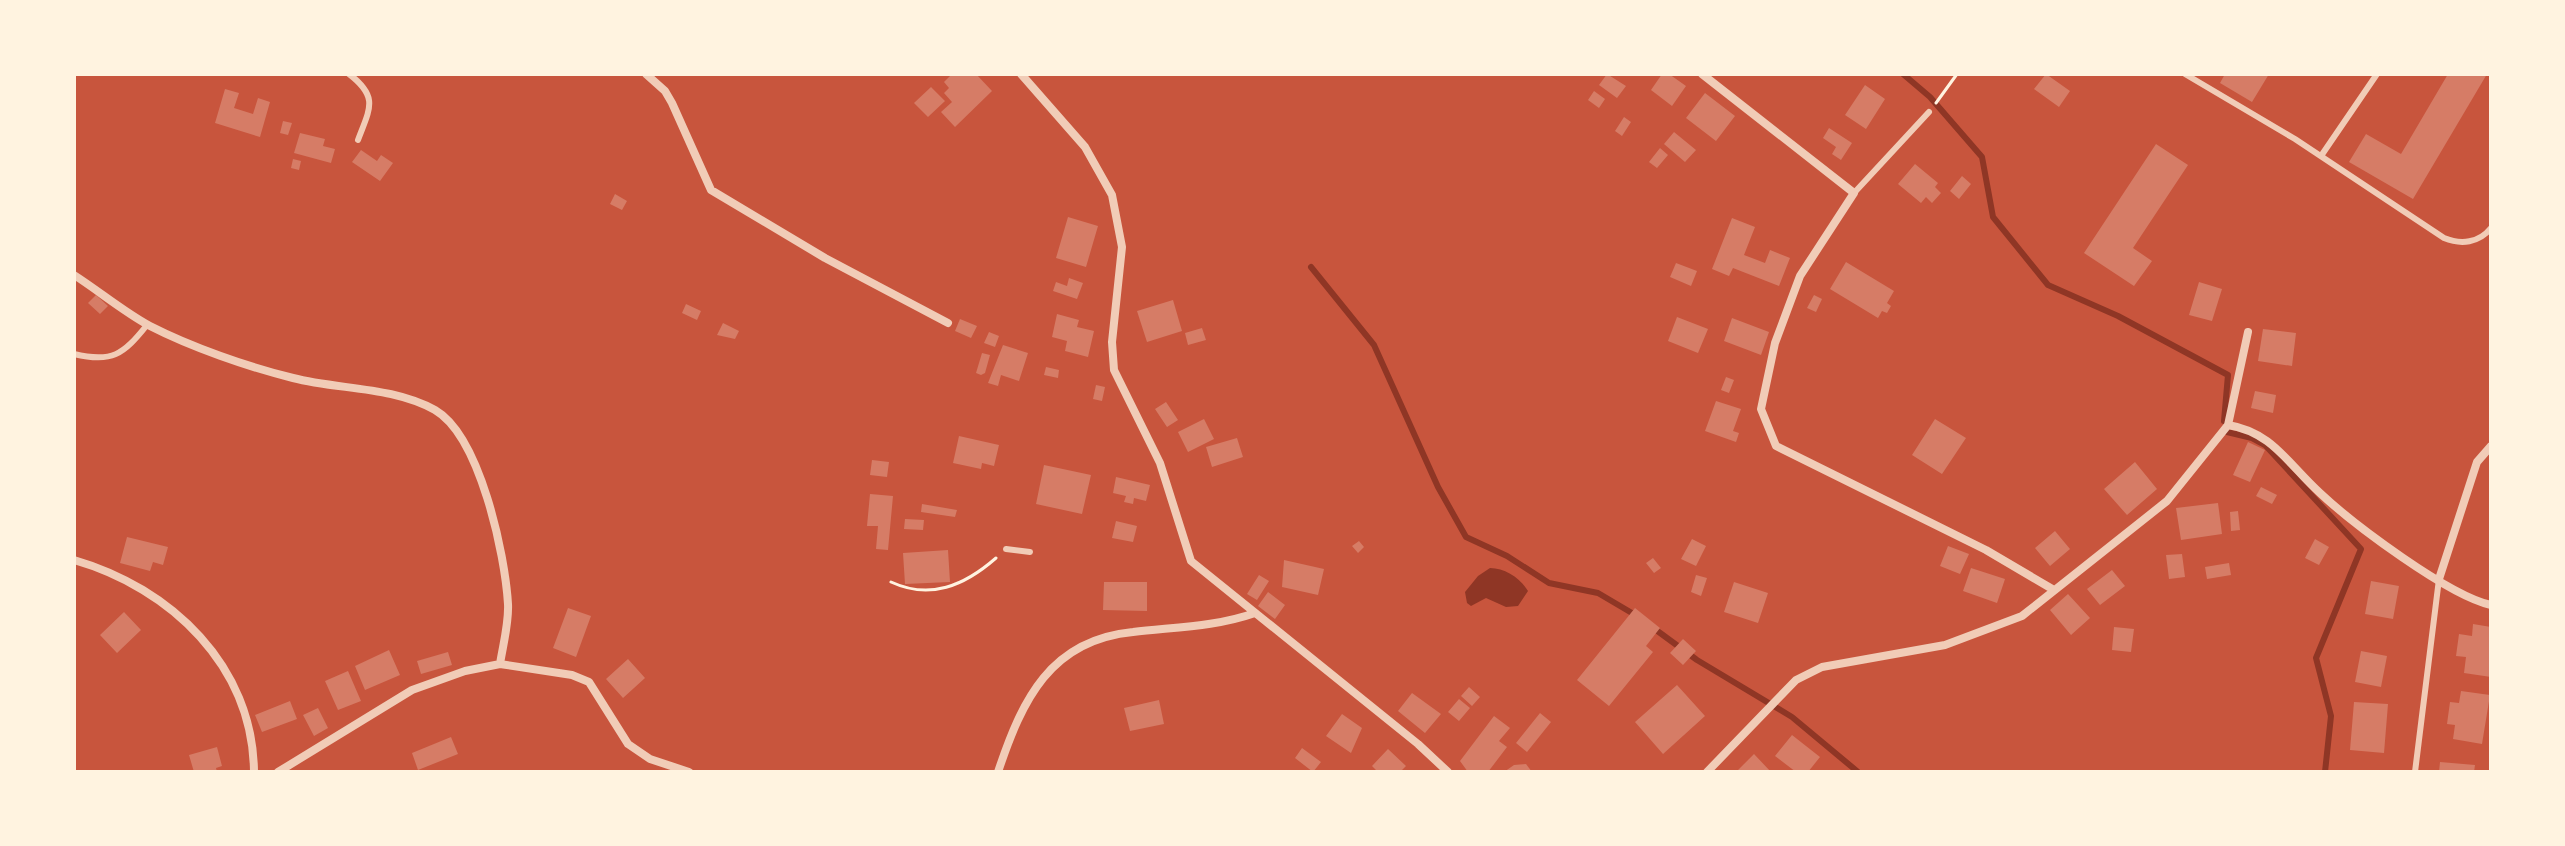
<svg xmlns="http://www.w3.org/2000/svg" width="2565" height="846" font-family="Rubik,sans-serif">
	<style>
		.water { fill: #8f3625 }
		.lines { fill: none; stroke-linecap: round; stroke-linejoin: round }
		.stream { stroke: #8f3625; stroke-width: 6 }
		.building { fill: #d67c66 }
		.path { stroke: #fff3e0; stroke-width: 3 }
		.service { stroke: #f1ccb7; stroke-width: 6 }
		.minor { stroke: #f1ccb7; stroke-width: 8 }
	</style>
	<rect width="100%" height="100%" fill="#c8553d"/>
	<!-- water -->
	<path class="water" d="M1490,568C1505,568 1520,578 1528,591L1518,606L1506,607L1486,598L1471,606L1467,603L1465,592L1478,576Z"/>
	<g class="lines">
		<!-- stream -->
		<path class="stream" d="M1903,74L1930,97L1982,157L1993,217L2048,285L2118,316L2228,375L2224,421
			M1311,267L1374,345L1438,487L1466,537L1507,556L1549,583L1598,593L1637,616
			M2227,432L2252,438L2265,445L2361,549L2316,658L2331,716L2325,772
			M1652,627L1697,660L1792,717L1858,772"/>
	</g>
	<!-- building -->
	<path class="building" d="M952,74H976L992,91L955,127L941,112L952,102L944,93L949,88L944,82Z
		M1607,74L1626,86L1617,98L1599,85Z
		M1662,74H1669L1686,86L1672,106L1651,90Z
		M2046,74L2070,91L2059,107L2034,89Z
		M2225,74H2269L2252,102L2220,83Z
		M2448,74H2487L2413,199L2349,162L2366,134L2401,154Z
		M1865,85L1885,99L1866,129L1845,115Z
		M931,87L945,101L928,117L914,103Z
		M225,89L239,93L234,108L253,114L258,98L270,102L260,137L215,123Z
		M1594,91L1605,99L1599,108L1588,100Z
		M1705,93L1735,116L1716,141L1686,118Z
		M1624,117L1631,122L1622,136L1615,131Z
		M283,121L292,123L288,135L280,133Z
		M1829,128L1852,143L1841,160L1832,154L1836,147L1823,138Z
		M1674,132L1696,150L1685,162L1664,144Z
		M300,133L325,139L323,146L335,149L331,163L294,153Z
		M2156,144L2188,165L2133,248L2152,261L2134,286L2084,253Z
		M1660,148L1668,155L1657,168L1649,162Z
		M361,150L377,161L381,155L393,163L380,181L352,162Z
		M293,159L301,161L299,170L291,168Z
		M1915,164L1938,183L1935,187L1941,193L1932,203L1926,197L1921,203L1898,184Z
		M1962,176L1971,184L1959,199L1950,191Z
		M615,194L627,201L622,210L610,204Z
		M1068,217L1098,226L1086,267L1056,258Z
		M1732,218L1755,227L1744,255L1765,263L1770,250L1790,258L1779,286L1733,268L1729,276L1712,269Z
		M1846,262L1894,291L1887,303L1891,306L1887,313L1882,311L1878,318L1830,289Z
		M1676,263L1697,271L1691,286L1670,277Z
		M1069,278L1083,283L1077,299L1053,291L1056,282L1067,286Z
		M2199,282L2222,289L2212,321L2189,315Z
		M96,295L108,306L100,314L88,303Z
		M1814,295L1822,299L1816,312L1807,308Z
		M1173,300L1182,331L1147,342L1137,311Z
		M686,304L701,311L697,320L682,313Z
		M1057,314L1079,320L1077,327L1094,331L1088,357L1065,351L1067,341L1052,337Z
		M1677,317L1708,329L1698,353L1668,341Z
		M1732,318L1769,332L1761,355L1724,341Z
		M960,319L977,326L971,338L955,331Z
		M723,323L739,331L735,339L717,335Z
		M1202,328L1206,340L1188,345L1185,333Z
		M2263,329L2296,333L2292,366L2258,361Z
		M989,332L999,336L995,347L984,343Z
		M1003,345L1028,353L1019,381L1001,375L998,386L988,383Z
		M982,353L990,355L985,373L981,375L976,373Z
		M1046,367L1059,370L1058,378L1044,375Z
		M1726,377L1734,380L1729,393L1721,390Z
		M1096,385L1105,387L1102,401L1093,399Z
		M2255,391L2276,395L2273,413L2251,408Z
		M1716,401L1741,409L1733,431L1739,433L1736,442L1705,431Z
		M1166,402L1178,420L1167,427L1155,409Z
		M1204,419L1214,439L1188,452L1178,432Z
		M1935,419L1966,438L1942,474L1912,455Z
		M959,436L999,445L994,466L982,463L981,469L953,463Z
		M1237,438L1243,457L1212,467L1206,447Z
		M2248,442L2265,450L2250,482L2233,475Z
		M872,460L889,462L887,477L870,475Z
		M2135,462L2157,489L2127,515L2104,489Z
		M1044,465L1091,475L1082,514L1036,504Z
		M1116,477L1150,485L1146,501L1134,498L1133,504L1124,502L1126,496L1113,493Z
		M2261,487L2277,495L2272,504L2256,496Z
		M870,494L893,496L888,550L876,549L878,526H867Z
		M2218,503L2222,534L2181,540L2176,508Z
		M922,504L957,510L955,517L921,512Z
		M2238,511L2240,530L2231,531L2230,512Z
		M905,519L924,520L923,530L904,529Z
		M1116,521L1137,526L1133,542L1112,538Z
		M2055,531L2070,549L2050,566L2035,548Z
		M127,537L168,547L163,565L153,562L150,571L120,563Z
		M1692,539L1706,546L1696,566L1681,559Z
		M2315,539L2329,547L2319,565L2305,558Z
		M1359,541L1364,547L1358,553L1352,546Z
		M1948,546L1969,554L1960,574L1940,566Z
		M948,550L950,582L905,584L903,553Z
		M2182,554L2185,577L2169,579L2166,555Z
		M1653,558L1661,568L1654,573L1646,563Z
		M1284,560L1324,569L1318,595L1282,587Z
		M2229,563L2231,575L2207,579L2205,567Z
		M1971,568L2005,579L1997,603L1963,591Z
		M2112,570L2125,586L2100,605L2087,589Z
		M1259,575L1269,581L1257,600L1247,594Z
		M1696,575L1707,578L1701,596L1691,592Z
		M2371,581L2399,586L2393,619L2365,614Z
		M1104,582H1147V611L1103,610Z
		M1734,582L1768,593L1758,623L1724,612Z
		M1268,592L1285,605L1275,619L1258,606Z
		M2068,594L2090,618L2071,635L2050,610Z
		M568,608L591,616L576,657L553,648Z
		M1635,608L1660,628L1646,646L1653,652L1609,706L1577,680Z
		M124,612L141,630L117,653L100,635Z
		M2473,624L2491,627V677L2464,673L2466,657L2456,656L2459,634L2472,636Z
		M2114,627L2134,629L2131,652L2112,650Z
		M1683,639L1696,651L1683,665L1670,653Z
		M389,650L400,675L365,690L355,666Z
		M2361,651L2387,656L2381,687L2355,682Z
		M448,652L452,665L421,674L417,661Z
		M628,659L645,678L623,698L606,679Z
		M348,671L361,701L338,710L325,681Z
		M1677,685L1705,716L1663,754L1635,722Z
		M1469,687L1480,697L1472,706L1461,696Z
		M2461,691L2490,695L2482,744L2453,739L2455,725L2447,724L2450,702L2459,703Z
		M1412,693L1441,714L1425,733L1398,711Z
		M1459,699L1470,708L1459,721L1448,712Z
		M1159,700L1164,724L1130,731L1124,708Z
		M290,701L297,719L262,732L255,715Z
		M2354,702L2388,704L2384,753L2350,750Z
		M318,708L328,728L314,736L303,715Z
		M1540,713L1551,722L1527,752L1516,743Z
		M1342,714L1362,728L1351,753L1326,736Z
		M1494,716L1510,728L1499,741L1507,747L1488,772H1468L1460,761Z
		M1792,735L1820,757L1808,772H1796L1775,756Z
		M451,737L458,754L418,770L412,753Z
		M217,747L222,766L216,768L217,772H194L189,755Z
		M1302,748L1321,762L1313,772L1295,758Z
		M1388,749L1406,766L1400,772H1378L1372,766Z
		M1754,754L1771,772H1736Z
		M2440,762L2475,765L2474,772H2439Z
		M1526,764L1532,772H1504L1514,765Z"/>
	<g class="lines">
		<!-- path -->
		<path class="path" d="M1936,103L1957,74
			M891,582C930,600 964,586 996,558"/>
		<!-- service -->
		<path class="service" d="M349,74C379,97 370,108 358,140
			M2185,74L2295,139L2444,238C2461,245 2479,243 2491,228
			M2321,156L2377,74
			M1854,193L1929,112
			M74,354C112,363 123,355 147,325
			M1006,549L1030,552
			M2415,772L2439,579"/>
		<!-- minor -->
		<path class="minor" d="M646,74L665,91L672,103L711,190L825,258L948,323
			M1021,74L1085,147L1112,195L1122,247L1112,342L1114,370L1160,463L1191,561L1418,744L1448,772
			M1702,74L1854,193L1800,276L1775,343L1761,409L1776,446L1986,550L2054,590
			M74,275C99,291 124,312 150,326C191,347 248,367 293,378C339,390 391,386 435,410C480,436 505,554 508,604C509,623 503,645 500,664
			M2228,425C2272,432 2288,464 2320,493C2353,524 2449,596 2491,605
			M74,560C171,588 253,666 254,772
			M2439,579L2477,462L2491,446
			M278,772L412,690L465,671L500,664L572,675L589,682L628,744L650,759L689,772
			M998,772C1022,700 1050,640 1133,632C1175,627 1215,627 1255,613
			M1707,772L1796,680L1822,667L1945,645L2022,616L2167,501L2228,425L2248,332"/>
	</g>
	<!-- border -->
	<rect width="2565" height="846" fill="none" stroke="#fff3e0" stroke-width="152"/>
</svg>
